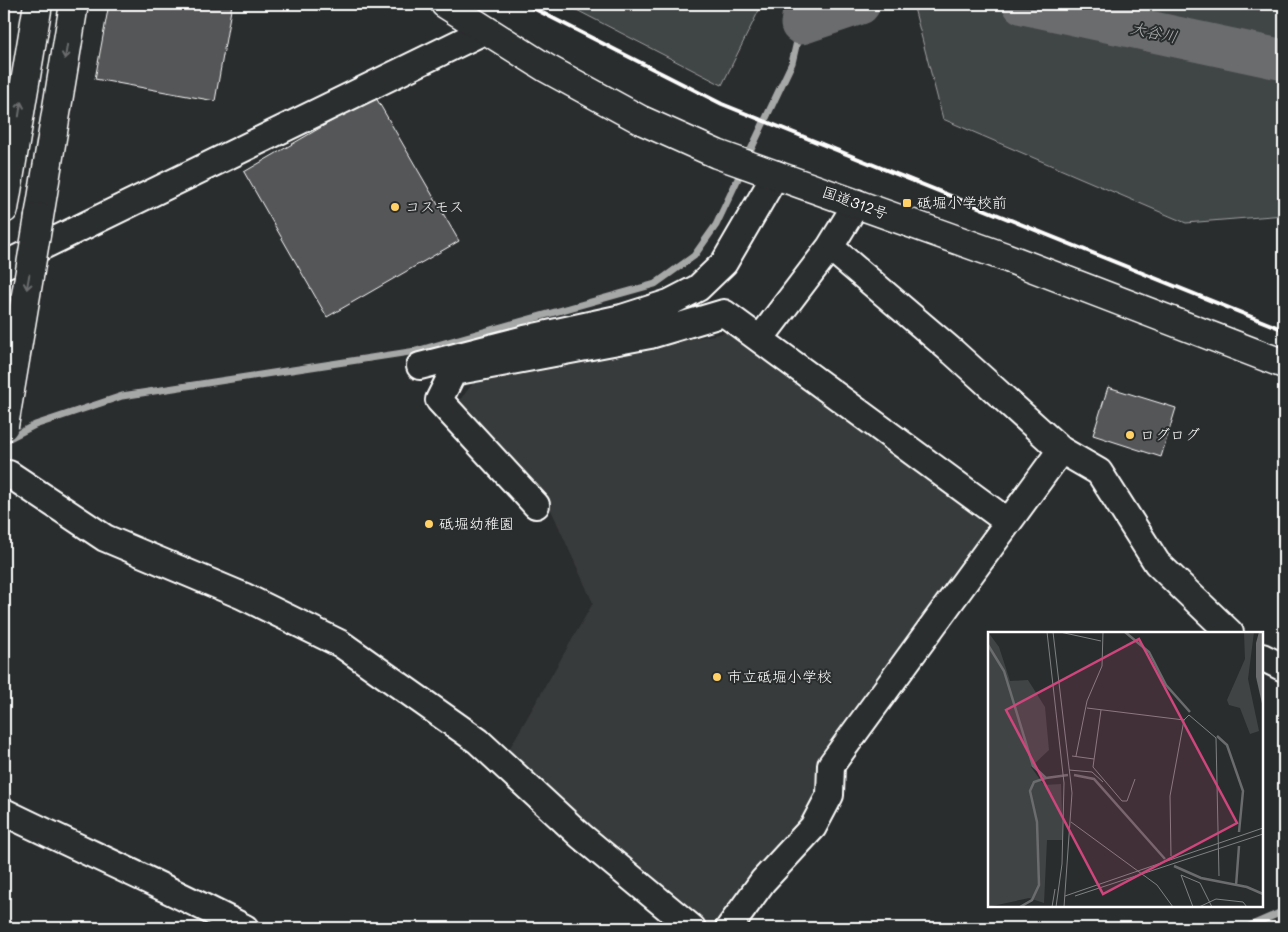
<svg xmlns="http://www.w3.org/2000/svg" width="1288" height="932" font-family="Mali,'Klee One',sans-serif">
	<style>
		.built { fill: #373a3b }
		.green { fill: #414445; stroke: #a0a2a2 }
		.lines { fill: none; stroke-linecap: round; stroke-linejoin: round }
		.stream { stroke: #a6a7a7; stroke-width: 7 }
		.river { stroke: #6a6c6d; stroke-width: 41 }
		.building { fill: #555758; stroke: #fff }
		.street-casing { stroke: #fff; stroke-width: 30 }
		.highway-casing { stroke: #fff; stroke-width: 31 }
		.street { stroke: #2a2d2e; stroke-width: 26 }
		.highway { stroke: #2a2d2e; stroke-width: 28 }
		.rail { stroke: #fff; stroke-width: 4 }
		.highway-bridge-casing { stroke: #fff; stroke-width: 31; stroke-linecap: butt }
		.highway-bridge { stroke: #2a2d2e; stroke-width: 28 }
		.oneway { stroke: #6a6c6d }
		.poi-dot { fill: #ffd166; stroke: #2a2d2e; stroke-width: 2 }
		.labels { text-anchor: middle; stroke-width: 4; stroke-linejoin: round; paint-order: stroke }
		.street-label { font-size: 15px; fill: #fff; stroke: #2a2d2e }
		.poi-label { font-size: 15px; fill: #fff; stroke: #2a2d2e; text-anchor: start }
		.water-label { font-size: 16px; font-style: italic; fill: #b4b6b6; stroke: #2a2d2e }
		.inset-river { fill: none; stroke: #6a6c6d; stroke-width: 2.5 }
		.inset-road { fill: none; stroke: #7f8182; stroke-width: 1 }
		.view { fill: #ce467c; fill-opacity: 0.15; stroke: #ce467c; stroke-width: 2.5 }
		.inset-edge { fill: none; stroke: #fff; stroke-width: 2.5 }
	</style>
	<rect width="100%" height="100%" fill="#2a2d2e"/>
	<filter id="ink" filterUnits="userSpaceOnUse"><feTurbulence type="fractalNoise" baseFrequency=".02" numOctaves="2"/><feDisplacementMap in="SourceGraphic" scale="10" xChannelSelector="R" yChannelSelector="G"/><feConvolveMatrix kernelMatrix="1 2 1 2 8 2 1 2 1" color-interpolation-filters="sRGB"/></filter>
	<g filter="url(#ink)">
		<!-- built -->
		<path class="built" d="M730,332L970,505L990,531L824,796L718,928H702L508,751L593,603L548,503L459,401L478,377Z"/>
		<!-- green -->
		<path class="green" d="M565,4H762L722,85Z
			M913,4H1284V215L1186,223L943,119Z"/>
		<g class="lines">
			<!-- stream -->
			<path class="stream" d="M747,158L792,63L801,24
				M4,441L35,425L122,396L416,351L655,284L694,256L716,225L743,168
				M1245,928L1284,911"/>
			<!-- river -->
			<path class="river" d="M804,4L801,24L860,4
				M1023,4L1284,60"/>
		</g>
		<!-- building -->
		<path class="building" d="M109,4H232L215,101L95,79Z
			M375,96L459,241L327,317L244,172Z
			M1108,387L1176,408L1161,457L1093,435Z"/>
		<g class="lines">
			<!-- street casing -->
			<g class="street-casing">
				<path id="street" d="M830,247L953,352L1061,450L1099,472L1157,563L1230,633
					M4,265L486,30
					M760,339L830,247L857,203
					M420,366L525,339L622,318L669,303L698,288L724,263L776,174
					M9,474L105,538L243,596L341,644L478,741L581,836L692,928
					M536,505L439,400L453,372L650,335L724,313L1008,522
					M1262,657L1284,668
					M4,812C84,851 166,887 245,928
					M729,928L763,881L813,827L830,795L831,765L1061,450"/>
			</g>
			<!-- highway casing -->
			<g class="highway-casing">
				<path id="highway" d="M445,4L546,68L641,120L717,154L1005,257L1284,364
					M4,209L38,4
					M39,217L74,4"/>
			</g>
			<!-- street -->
			<use href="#street" class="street"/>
			<!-- highway -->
			<use href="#highway" class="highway"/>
			<!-- rail -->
			<path class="rail" d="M525,4L722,104L1284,330"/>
			<!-- highway-bridge casing -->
			<g class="highway-bridge-casing">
				<path id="highway-bridge" d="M4,426L39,217"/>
			</g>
			<!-- highway-bridge -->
			<use href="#highway-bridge" class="highway-bridge"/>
		</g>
		<!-- one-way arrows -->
		<defs><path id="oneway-shaft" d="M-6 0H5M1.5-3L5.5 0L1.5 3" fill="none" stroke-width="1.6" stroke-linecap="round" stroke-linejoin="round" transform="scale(1.25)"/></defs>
		<g class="oneway">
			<use href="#oneway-shaft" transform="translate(66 52) rotate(99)"/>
			<use href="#oneway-shaft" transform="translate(20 109) rotate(-81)"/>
			<use href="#oneway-shaft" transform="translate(28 282) rotate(100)"/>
		</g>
	</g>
	<!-- markers -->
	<g class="poi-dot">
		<rect x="902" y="198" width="10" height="10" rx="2.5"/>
		<circle cx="395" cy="207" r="5"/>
		<circle cx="1130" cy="435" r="5"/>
		<circle cx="429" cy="524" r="5"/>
		<circle cx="717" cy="677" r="5"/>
	</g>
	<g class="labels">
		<!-- street labels -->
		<g class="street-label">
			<text transform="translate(855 203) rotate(20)" y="5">国道312号</text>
		</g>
		<!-- poi labels -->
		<g class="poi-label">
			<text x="917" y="208">砥堀小学校前</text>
			<text x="405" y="212">コスモス</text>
			<text x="1140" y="440">ログログ</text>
			<text x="439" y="529">砥堀幼稚園</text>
			<text x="727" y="682">市立砥堀小学校</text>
		</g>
		<!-- water labels -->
		<g class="water-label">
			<text transform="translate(1154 32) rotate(12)" y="6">大谷川</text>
		</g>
	</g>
	<!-- overview -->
	<g transform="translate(988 632)">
		<rect width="275" height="275" fill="#2a2d2e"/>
		<path d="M0,0L11,15L22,49L40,48L57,75L61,118L43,135L56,153L73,152L75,208H59L56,271L41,266L0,275ZM256,0H266L260,47L271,99L262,102L252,76L241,73L239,68L257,27Z" fill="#414445"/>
		<path d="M271,0H275V76L268,45V11Z" fill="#6a6c6d"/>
		<path class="inset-river" d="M137,0L161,20L178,53L202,80M0,13L16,39L45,134L58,146L46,150L42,159L49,190L51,253L44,268L32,275M229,104L239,113L255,159L251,200M86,143L106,147L177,227M58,146L80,143M186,234L213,246L259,255L275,262M248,254L251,214"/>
		<path class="inset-road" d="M59,0L76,151L74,232L68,275M65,0L84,161L76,275M72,0L113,9M99,76L196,88L201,83L228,106L231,244M113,78L105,135L134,169H139L147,147M84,124L106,127M88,124L99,69L114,34L115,0M81,138L104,140L115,150M83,190L169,253L185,275M183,224L182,164L196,88M193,243L212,251L224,275M193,243L205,275M77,264L275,196M87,264L275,202M64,275L67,257M211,275L228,267L255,270L259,275"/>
		<path class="view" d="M151,7L249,191L115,262L18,78Z"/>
		<rect width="275" height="275" class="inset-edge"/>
	</g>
	<!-- margin -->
	<rect width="1288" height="932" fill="none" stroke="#2a2d2e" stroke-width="20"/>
	<rect x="10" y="10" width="1268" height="912" fill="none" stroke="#fff" stroke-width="2" filter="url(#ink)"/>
</svg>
